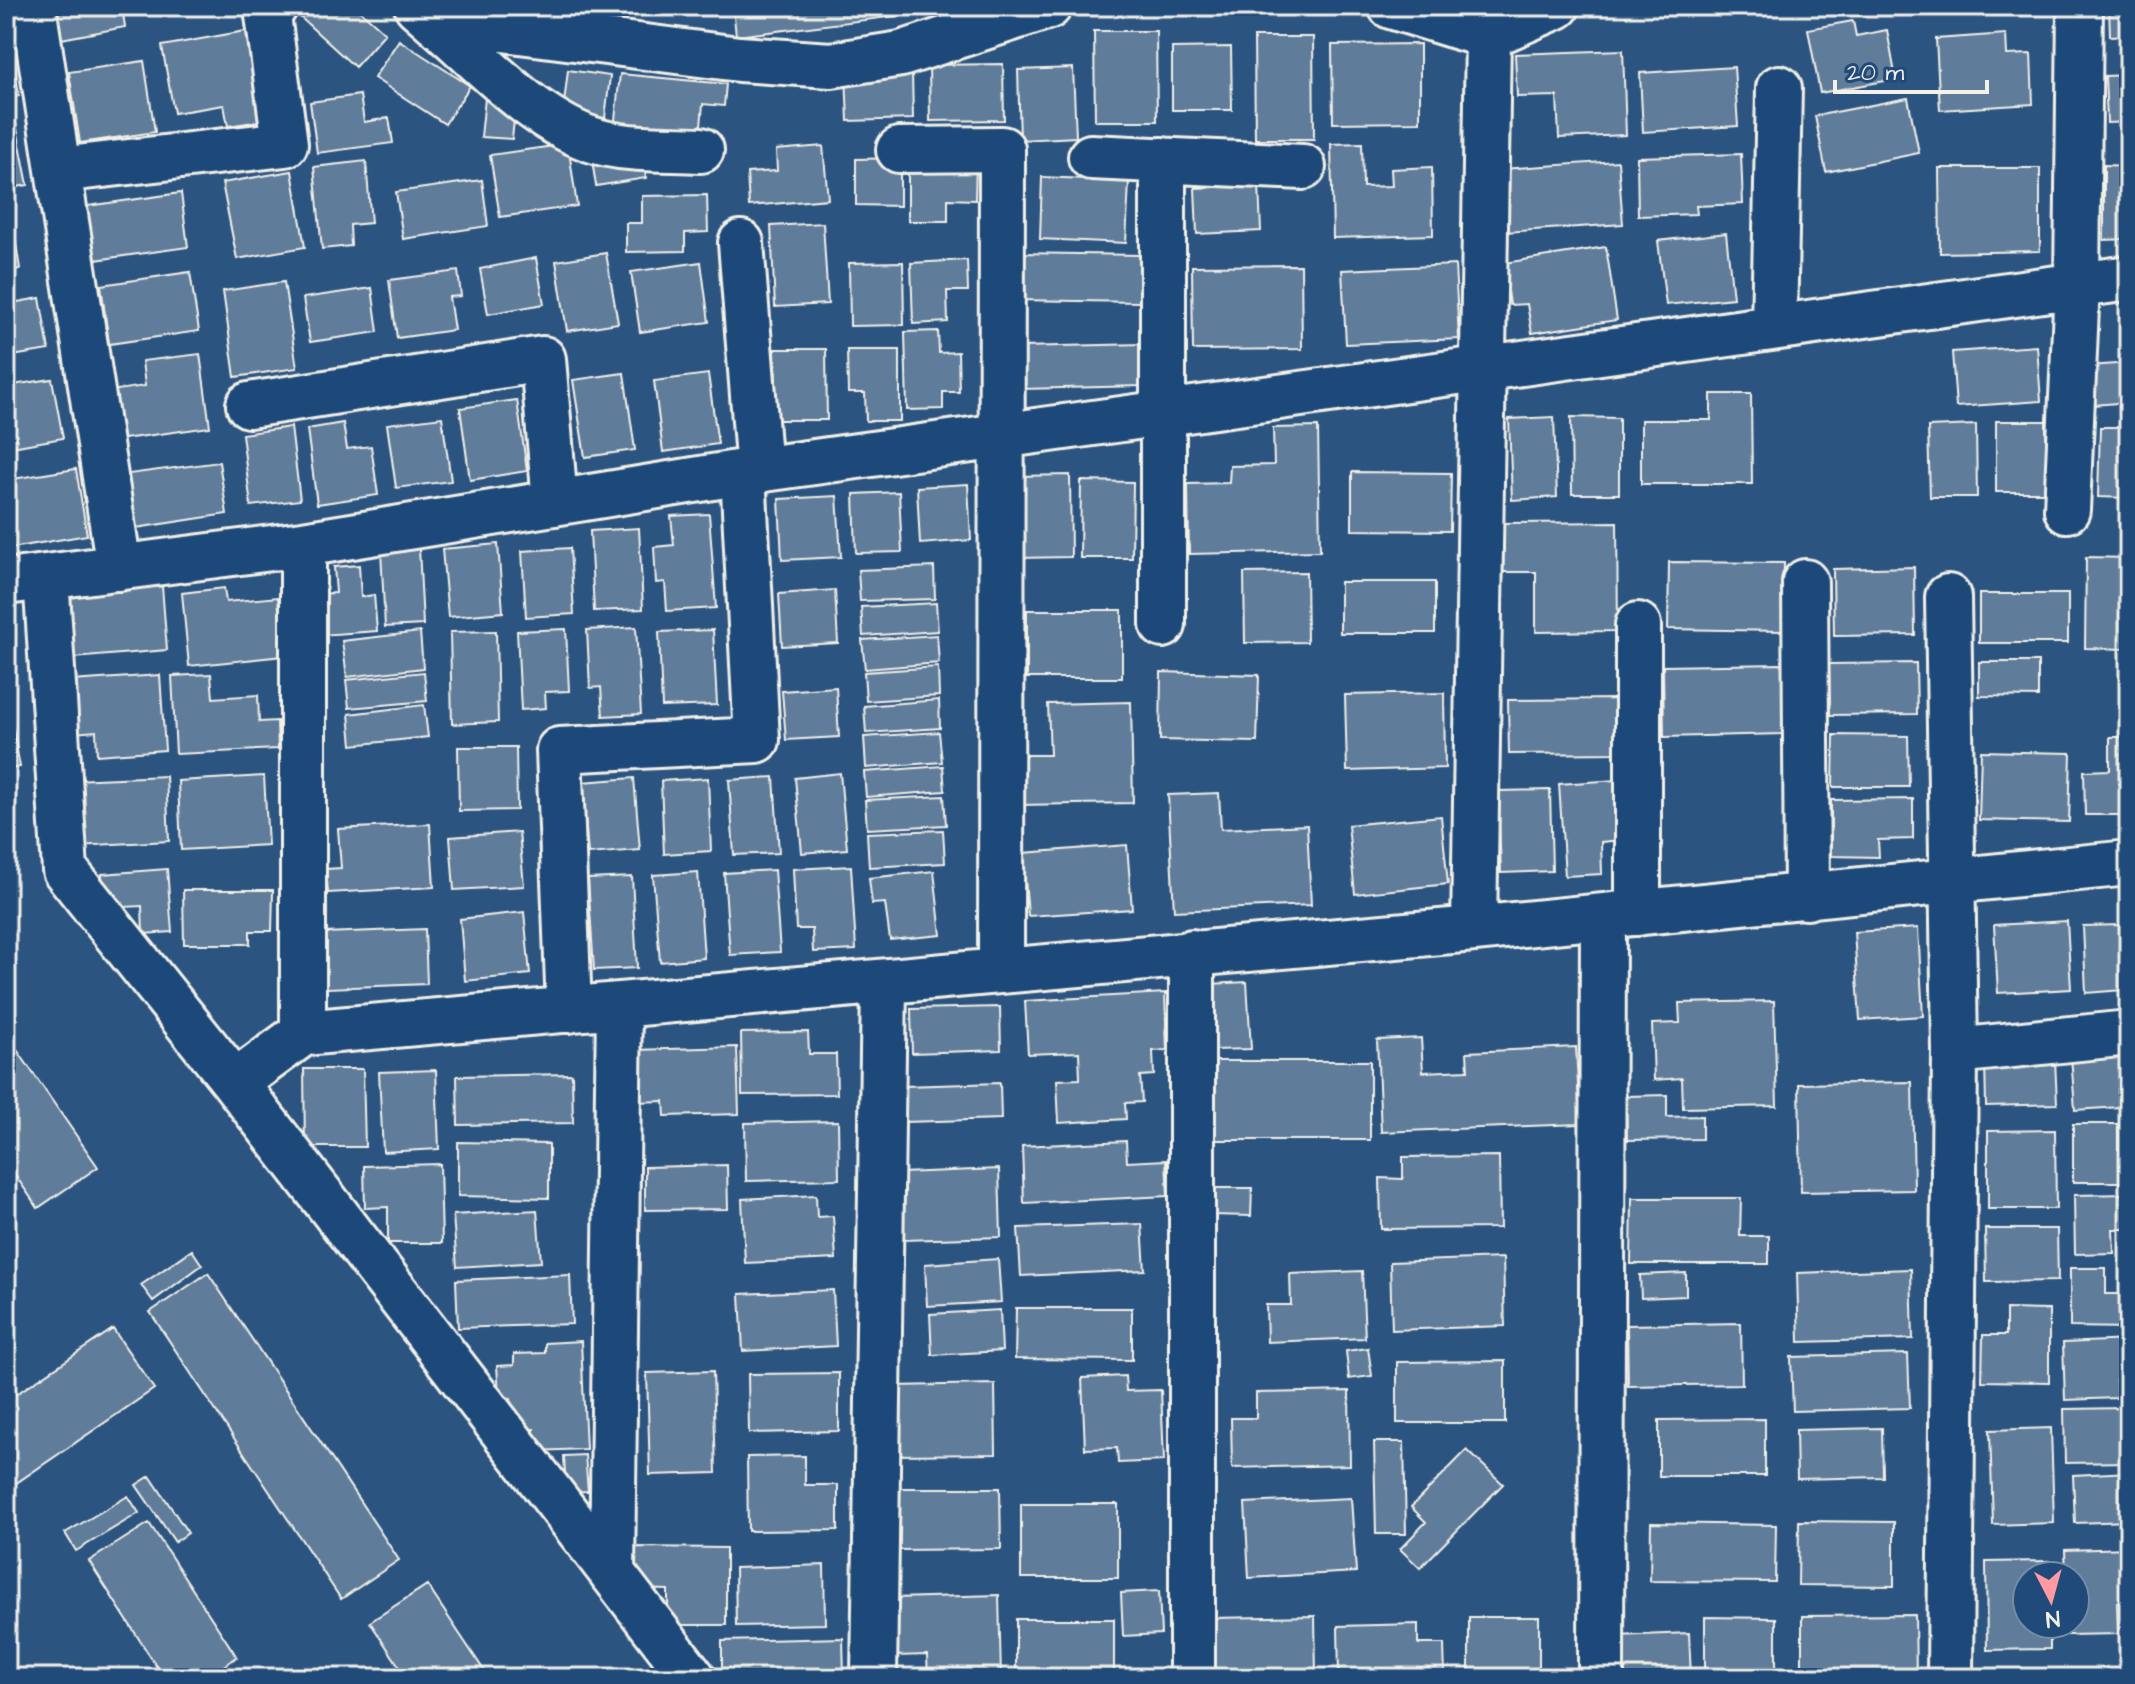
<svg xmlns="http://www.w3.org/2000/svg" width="2135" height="1684" font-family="'Architects Daughter',sans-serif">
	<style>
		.building { fill: #5e7b9a; stroke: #f4f1e8; stroke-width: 2 }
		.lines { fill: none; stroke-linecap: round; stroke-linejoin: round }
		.minor-casing { stroke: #f4f1e8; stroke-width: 50 }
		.minor { stroke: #1f4a7a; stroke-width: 44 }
	</style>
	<rect width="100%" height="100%" fill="#2c5481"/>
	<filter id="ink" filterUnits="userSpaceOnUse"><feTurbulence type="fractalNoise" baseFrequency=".0125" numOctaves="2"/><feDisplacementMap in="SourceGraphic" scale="16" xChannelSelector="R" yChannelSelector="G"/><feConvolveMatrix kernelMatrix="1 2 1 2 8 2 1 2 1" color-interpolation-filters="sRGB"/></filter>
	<g filter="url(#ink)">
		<!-- building -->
		<path class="building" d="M96,6H122L125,27L61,39L56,13Z
			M132,6H175L134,14Z
			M311,6H355L385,33L355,67L300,17Z
			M733,6H896L897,16L736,36Z
			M2109,6H2129V35L2110,36Z
			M1853,21L1856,36L1887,30L1896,79L1820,93L1808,29Z
			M9,30L19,96L6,99V31Z
			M251,30L266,120L228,126L224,105L174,113L162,46Z
			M1094,31H1156L1157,121H1095Z
			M2006,34L2007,55L2031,54L2033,104L1940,110L1936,39Z
			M1254,37H1313L1314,139H1255Z
			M399,40L470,86L445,124L374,78Z
			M1420,44V122L1333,123L1332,45Z
			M1231,47L1232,110H1172V48Z
			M1623,50L1626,135L1559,138L1557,96L1517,97L1515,54Z
			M144,61L155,132L80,143L69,72Z
			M1003,64L1004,120L930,121L929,65Z
			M1734,67L1738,126L1643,132L1640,73Z
			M1073,68L1076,137L1020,140L1018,70Z
			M568,70L610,76L605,118L563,112Z
			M912,72L913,119L848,121L846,74Z
			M620,74L726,84L724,106L703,104L700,137L614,129Z
			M2129,75V122L2107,123L2105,76Z
			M360,95L364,122L389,118L393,143L317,153L310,102Z
			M485,98L516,101L512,139L481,137Z
			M1908,98L1919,153L1826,172L1815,116Z
			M16,124L28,185L6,189V126Z
			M1362,143L1363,187L1392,186L1391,169L1432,167L1433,235L1333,238L1331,144Z
			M568,144L577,206L500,217L490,155Z
			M823,146L828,199L749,206L747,173L777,171L776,150Z
			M641,151L646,178L596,186L592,160Z
			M1741,154L1743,204L1696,206L1697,214L1638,216L1637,157Z
			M900,158V206L856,205V159Z
			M366,161L371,223L350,225L351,246L322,249L314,167Z
			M908,161L976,162L975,200L948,199V221H908Z
			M1618,161L1623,224L1505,232L1501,169Z
			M2104,165L2129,166V239L2104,240Z
			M1939,168H2040V251L1940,253Z
			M292,171L305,247L237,259L222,183Z
			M1042,177L1129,181L1126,243L1040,239Z
			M482,180L488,226L403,239L396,192Z
			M1259,185L1261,231L1197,234L1195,188Z
			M181,193L188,247L95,260L87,206Z
			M707,195L708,232L685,233V251L626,252V223H642V196Z
			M12,219L20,269L6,271V220Z
			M823,223L828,304L775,307L771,226Z
			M1726,233L1733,298L1666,305L1658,241Z
			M1606,247L1617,320L1532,333L1527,304L1510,305L1504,263Z
			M606,253L618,323L567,331L556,261Z
			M1017,253L1141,255L1140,302L1016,300Z
			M536,258L544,304L488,314L480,269Z
			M967,260L968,291H947L948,322L913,324L911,263Z
			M701,262L709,322L640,332L631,272Z
			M903,262L904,325L850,326L849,263Z
			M1301,265L1302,349L1193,350L1192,266Z
			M1455,265L1459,339L1346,344L1342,270Z
			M458,271L461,296L449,297L454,330L397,338L389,280Z
			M190,272L199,331L109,344L101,285Z
			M284,282L297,368L235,377L223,291Z
			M372,288L378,332L310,342L303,298Z
			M40,298L49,350L6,357V304Z
			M938,331L939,353L958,352L959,392H943V409L907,410L905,332Z
			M1142,344V386L1022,389L1021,347Z
			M2037,346L2041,401L1956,407L1952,352Z
			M775,349H826L827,420H777Z
			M847,350H900V421H866L865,393H848Z
			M200,354L210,427L116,440L110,391L145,386L142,361Z
			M2129,363V402L2094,405L2090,366Z
			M624,373L635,450L585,457L573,380Z
			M708,374L718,444L663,452L654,381Z
			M52,379L63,438L6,448V386Z
			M1711,394H1751L1752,484H1641V420H1711Z
			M517,400L527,471L470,480L460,408Z
			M442,417L451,481L396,488L387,424Z
			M1554,417L1557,497L1512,500L1509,419Z
			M1571,417L1619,418V494H1572Z
			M1996,421H2046V492H1996Z
			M343,423L347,449L371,446L378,495L317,504L307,429Z
			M1976,425L1977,497H1930L1928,427Z
			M291,427L300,500L251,506L242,434Z
			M1318,427L1320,551L1189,554L1188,484L1229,483L1230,466L1274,465L1273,428Z
			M2100,427H2129V498L2098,497Z
			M219,462L227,514L129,529L121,475Z
			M76,469L87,535L6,549V480Z
			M1352,472L1451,473L1450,531L1352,530Z
			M1070,475L1071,557L1017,558L1015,476Z
			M1081,481L1133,482L1132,558H1080Z
			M968,484L971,540L920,544L917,487Z
			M899,492L902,552L856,553L854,494Z
			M837,496L841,557L782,560L779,499Z
			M709,514L716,608L667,611L665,582L656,583L654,547L674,545L671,516Z
			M1617,522L1618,631L1536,632V572H1502V523Z
			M639,528L643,609L594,611L590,531Z
			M498,544L503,612L448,617L442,549Z
			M419,548L423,625L385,627L381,550Z
			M570,548L574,614L526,617L522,551Z
			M2086,557L2129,558V649L2085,648Z
			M1669,562L1784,563L1783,631L1668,629Z
			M359,565L361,597L374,595L377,631L320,635L316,594L336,593L334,567Z
			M934,567L935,599L860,601L858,570Z
			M1914,567L1915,635L1834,636L1833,569Z
			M1306,572L1307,642L1245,643L1244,573Z
			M1340,582H1435V633H1340Z
			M162,586L167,650L74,658L69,595Z
			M224,588L226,602L278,597L283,656L189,666L182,593Z
			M835,590L838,643L782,646L779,594Z
			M1979,594H2068V643H1979Z
			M936,603L938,631L863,636L861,607Z
			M1027,610H1122V678H1027Z
			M636,627L641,714L603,716L601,687L590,688L587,630Z
			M566,629L569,691L545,692L546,708L521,710L517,631Z
			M713,630L717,705L662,707L659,632Z
			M496,631L498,722L452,724L450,632Z
			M420,632L423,668L347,677L342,641Z
			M937,635L939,663L865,669L862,640Z
			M1979,662H2038V697L1979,696Z
			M1916,663L1917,714L1830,715L1829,664Z
			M1782,664L1783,734L1664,737L1663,666Z
			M938,667L939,696L866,701L864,672Z
			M424,672L427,701L349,708L346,680Z
			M1161,672L1259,675L1257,742L1160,740Z
			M211,674L213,698L258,695L259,722L277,721L278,749L176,754L172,676Z
			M160,675L165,750L97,755L96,731L74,733L71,681Z
			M836,687L839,737L786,740L782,691Z
			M6,691L20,767L6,770Z
			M1444,693L1445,768L1347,771L1345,695Z
			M1617,699V753L1509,754L1508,700Z
			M939,700L940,728L866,733L864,706Z
			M1131,702L1133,803L1018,805L1017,755H1050L1048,704Z
			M424,705L428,737L352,745L349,714Z
			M939,732L942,762L866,768L864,737Z
			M1834,735L1908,736L1909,787H1833Z
			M2110,737H2129V798H2124L2125,815H2085L2084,771L2110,770Z
			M458,747H516L517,810L459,811Z
			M1981,751L2071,753L2069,822L1979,820Z
			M943,766L945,791L866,797L864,772Z
			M840,773L847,849L802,853L795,778Z
			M166,776L169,841L77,846L73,780Z
			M264,776L268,845L181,850L178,781Z
			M774,777L779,853L734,855L729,780Z
			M634,778L640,850L588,854L582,782Z
			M708,778L711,851L664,854L661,781Z
			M1617,780L1621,840L1601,842L1602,874L1565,876L1559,784Z
			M1550,790L1552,871L1501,873L1498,791Z
			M1219,793L1221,829L1307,825L1311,905L1174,911L1168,795Z
			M944,796L946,825L867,829L865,800Z
			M1913,799V839L1878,840L1879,857L1831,856V800Z
			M1441,816L1448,884L1355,894L1348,825Z
			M430,824L434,887L328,893L326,869L341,868L338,829Z
			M943,830L945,863L869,867L867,833Z
			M519,832L524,886L454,890L450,837Z
			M1127,845L1132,909L1028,916L1023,853Z
			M851,866L856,950L813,952L812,929H796L793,869Z
			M167,869L172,932L143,934L142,906L104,908L102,874Z
			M774,870L780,952L730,955L724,873Z
			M934,871L941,935L890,940L885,903L872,904L869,878Z
			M698,872L704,958L660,962L653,875Z
			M632,877L637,968L594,970L588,879Z
			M183,890H273L272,931H250V944H184Z
			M524,912L530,974L465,981L460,919Z
			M2067,921L2071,989L1998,993L1994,925Z
			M2121,925L2123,990L2086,993L2083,926Z
			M1918,928L1923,1016L1860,1020L1854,932Z
			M425,929L427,984L327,988L324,933Z
			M1247,982L1251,1049L1213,1050L1209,984Z
			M1165,993L1167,1050L1153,1051L1154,1075L1140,1076L1142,1102L1125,1103L1126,1119L1059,1123L1057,1080L1080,1079L1079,1052L1028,1054L1025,1001Z
			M1774,1001L1777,1106L1683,1108L1682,1078L1654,1080L1652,1024L1680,1023L1679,1003Z
			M1000,1007L1001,1050L912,1053L911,1009Z
			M808,1032L809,1054H836L837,1094L742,1095L741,1033Z
			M6,1034L98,1167L38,1208L6,1162Z
			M1421,1038L1423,1072L1468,1070L1467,1052L1576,1047L1580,1124L1381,1132L1377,1040Z
			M737,1047L739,1114L665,1116L664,1101L635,1102L634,1050Z
			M2129,1053V1088L2118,1089L2120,1107L2075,1110L2071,1056Z
			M2055,1059L2057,1104L1986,1106L1985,1061Z
			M1213,1061H1370V1140H1213Z
			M304,1069H363L365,1147H305Z
			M436,1070L439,1149L383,1152L379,1072Z
			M572,1074L573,1123L458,1125L457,1076Z
			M1912,1082L1914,1190L1801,1192L1799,1084Z
			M1000,1083L1001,1119L905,1122L904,1086Z
			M1667,1095V1117L1702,1116V1139L1627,1140L1626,1096Z
			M838,1121L839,1179L746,1181L745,1123Z
			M2073,1124H2118V1149H2129V1182H2073Z
			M2055,1130L2056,1209H1988V1131Z
			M1126,1141L1127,1162L1166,1160L1168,1196L1024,1203L1022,1146Z
			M458,1142L549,1144V1198L458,1196Z
			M1499,1156L1500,1228L1381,1229L1380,1178L1403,1179V1157Z
			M440,1164L442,1243H388V1207L365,1208L364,1166Z
			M727,1165L728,1209L645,1210V1167Z
			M999,1169L1001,1237L903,1240L901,1173Z
			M1211,1188H1252L1251,1216L1211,1215Z
			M2129,1194V1229H2113L2114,1253L2075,1254L2074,1195Z
			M816,1195L817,1217L833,1216L836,1259L745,1263L742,1199Z
			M1632,1198H1741L1740,1236H1769V1264H1631Z
			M537,1210L541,1262L457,1267L453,1215Z
			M1142,1224L1145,1270L1021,1276L1018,1228Z
			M1985,1229H2057L2058,1281L1986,1282Z
			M192,1250L202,1265L153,1301L141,1285Z
			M1503,1258L1505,1326L1392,1330L1390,1262Z
			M998,1259L1001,1302L927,1306L925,1264Z
			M2070,1268H2106V1294H2129V1328L2070,1327Z
			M1911,1269L1913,1339L1799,1342L1797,1273Z
			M1362,1271L1365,1338L1267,1342L1266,1305H1291L1290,1274Z
			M208,1273L399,1560L341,1599L150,1312Z
			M1686,1273V1296L1641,1298L1640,1275Z
			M570,1275L572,1324L458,1328L456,1280Z
			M833,1290L836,1346L743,1351L740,1294Z
			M1016,1308H1132V1360L1015,1359Z
			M2006,1309L2049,1310V1382L1982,1381L1983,1335H2006Z
			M1000,1310L1002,1351L932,1355L930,1314Z
			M1741,1323L1742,1384L1628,1386L1627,1325Z
			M113,1329L154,1389L6,1490V1401Z
			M2129,1340V1379H2116L2117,1398L2065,1400L2063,1343Z
			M581,1341L586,1449L534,1451V1429L513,1431L511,1398L499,1395L497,1366L514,1365V1354L545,1353V1343Z
			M1368,1348L1372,1376L1349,1379L1346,1351Z
			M1908,1354L1910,1408L1793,1411L1791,1357Z
			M1505,1361V1423H1397V1362Z
			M713,1371L716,1473L650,1475L647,1373Z
			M839,1373V1431L749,1433L748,1374Z
			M1125,1376L1126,1391L1161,1390L1164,1461L1118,1463L1117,1448L1085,1449L1082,1378Z
			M995,1384L996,1454L894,1455L893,1386Z
			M1349,1391L1350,1465L1232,1468L1231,1418H1256V1393Z
			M2127,1408L2129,1462L2065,1463L2064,1409Z
			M1765,1419V1476H1659V1420Z
			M1882,1428L1883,1477L1797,1479L1796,1430Z
			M2051,1428L2054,1523L1993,1525L1990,1430Z
			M1374,1442H1404L1406,1534H1376Z
			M1467,1450L1503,1484L1420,1568L1400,1549L1426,1522L1411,1507Z
			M585,1455L588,1491L566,1492L564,1456Z
			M805,1456V1485H838V1530L748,1531L747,1457Z
			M2129,1472V1521L2075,1523L2073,1475Z
			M150,1476L188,1533L175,1542L136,1485Z
			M897,1488H1000L1001,1549L897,1550Z
			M128,1496L139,1513L76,1551L65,1533Z
			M1351,1498L1356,1572L1249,1578L1245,1503Z
			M1021,1504H1118V1578H1021Z
			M1799,1521L1894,1522V1586L1798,1585Z
			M149,1523L237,1657L206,1678H164L89,1561Z
			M1651,1523L1776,1525L1775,1582L1650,1581Z
			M635,1547L726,1548V1625H668V1590L635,1589Z
			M2129,1548V1602H2117L2118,1634L2068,1635V1624H2075V1576H2066L2065,1550Z
			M2050,1561V1576H2027V1624H2050V1649L1987,1650L1986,1562Z
			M824,1565L825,1624L736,1626L735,1568Z
			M427,1585L489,1678H407L370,1622Z
			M1159,1591L1161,1634L1123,1636L1121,1593Z
			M999,1595L1001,1678H928L927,1655L895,1656L894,1598Z
			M1915,1615L1916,1678H1802V1616Z
			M1315,1616L1316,1676L1211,1678L1210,1618Z
			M1469,1617H1539V1678H1469Z
			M1705,1617L1776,1618V1678H1705Z
			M1016,1619H1114V1678H1016Z
			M1418,1624V1644H1444L1445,1678H1339L1338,1626Z
			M1689,1633L1691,1678H1618L1617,1636Z
			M843,1638L844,1678H722V1641Z"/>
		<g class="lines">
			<!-- minor casing -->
			<g class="minor-casing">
				<path id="minor" d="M33,6L119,568
					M417,6L433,20L739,59L831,65L901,54L1049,6
					M1391,6L1488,36L1557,6
					M433,20C481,61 530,117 590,139C624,151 665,148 701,150
					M899,150L1002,149L1001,971
					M1091,157L1303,167
					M1163,160V625
					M59,170L285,144L268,15L275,6
					M741,243L759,471
					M1774,327L1779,88
					M249,405L543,359L555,503
					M2067,510L2077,284L2080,6
					M303,544V1033
					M46,577L65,870L235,1083L303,1033L1474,929L2129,863
					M6,582L303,544L743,472L2129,278
					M1805,582L1807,897
					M1948,597L1955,1051L1950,1678
					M1638,625V913
					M1474,929L1488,36
					M569,1010L559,750L757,740L743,472
					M1955,1051L2129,1033
					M235,1083L693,1678
					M612,1573L619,1006
					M874,1678L884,983
					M1192,1678V952
					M1601,1678L1603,916"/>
			</g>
			<!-- minor -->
			<use href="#minor" class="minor"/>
		</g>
	</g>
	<!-- margin -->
	<rect width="2135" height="1684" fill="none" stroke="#1f4a7a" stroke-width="32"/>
	<rect x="16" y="16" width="2103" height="1652" fill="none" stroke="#f4f1e8" stroke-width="3" filter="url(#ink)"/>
	<!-- north arrow -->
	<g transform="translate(2051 1600) rotate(174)"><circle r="38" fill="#1f4a7a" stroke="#748da6" stroke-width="2"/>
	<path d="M0-6L14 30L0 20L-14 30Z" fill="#ff9aa2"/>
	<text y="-12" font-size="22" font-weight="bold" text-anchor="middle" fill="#f4f1e8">N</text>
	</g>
	<!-- scale -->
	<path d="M1835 80v12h152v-12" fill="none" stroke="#f4f1e8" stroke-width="4"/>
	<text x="1847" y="80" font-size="24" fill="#f4f1e8" stroke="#1f4a7a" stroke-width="6" paint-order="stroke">20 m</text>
</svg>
